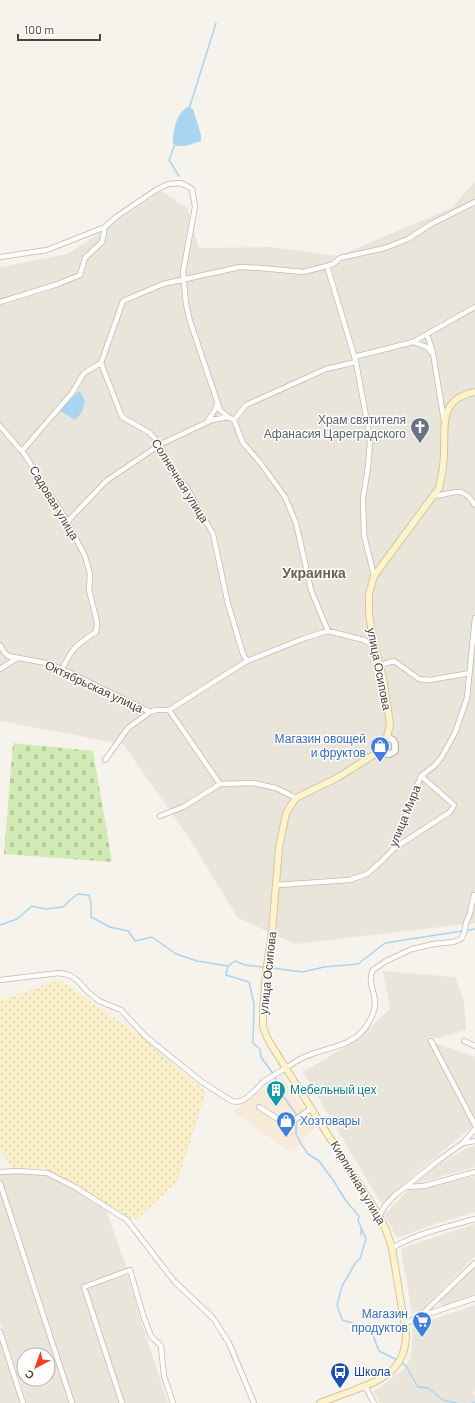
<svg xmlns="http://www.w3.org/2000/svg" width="475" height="1403" font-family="Barlow,sans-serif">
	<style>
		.residential { fill: #eae5da; fill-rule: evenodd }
		.commercial { fill: #f7ead8 }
		.sand { fill: url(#sand-dots) }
		.cemetery { fill: url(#cemetery-stones) }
		.water { fill: #a9d4f2 }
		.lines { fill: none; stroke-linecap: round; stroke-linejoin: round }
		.stream { stroke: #a9d4f2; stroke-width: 1.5 }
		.minor-casing { stroke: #c2bbae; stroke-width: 6 }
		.tertiary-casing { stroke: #c2bbae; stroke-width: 8 }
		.secondary-casing { stroke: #d6c79b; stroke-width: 8 }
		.minor { stroke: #fff; stroke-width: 4.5 }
		.tertiary { stroke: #fff; stroke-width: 5.5 }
		.secondary { stroke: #fff3cd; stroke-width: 6 }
		.labels { text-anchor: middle; stroke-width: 3; stroke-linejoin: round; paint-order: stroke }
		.worship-label { font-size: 12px; fill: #5b616d; stroke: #fff; text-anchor: end }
		.street-label { font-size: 12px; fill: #4b4439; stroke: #fff }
		.shop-label { font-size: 12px; fill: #366cbe; stroke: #fff; text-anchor: end }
		.culture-label { font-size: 12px; fill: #0d838f; stroke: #fff; text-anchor: start }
		.transit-label { font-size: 12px; fill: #164399; stroke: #fff; text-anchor: start }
		.quarter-label { font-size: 14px; font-weight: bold; fill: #6e6250; stroke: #fff }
	</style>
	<defs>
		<pattern id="sand-dots" width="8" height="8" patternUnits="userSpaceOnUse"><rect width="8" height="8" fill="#f9efc9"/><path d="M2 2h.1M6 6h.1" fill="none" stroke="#d7cead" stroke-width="1.8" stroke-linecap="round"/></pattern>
		<pattern id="cemetery-stones" width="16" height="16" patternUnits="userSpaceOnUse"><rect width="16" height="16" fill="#d2eab5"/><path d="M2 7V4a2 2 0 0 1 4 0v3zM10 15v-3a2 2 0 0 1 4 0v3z" fill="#b6ca9c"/></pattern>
	</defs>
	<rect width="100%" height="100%" fill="#f6f3ec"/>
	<!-- residential -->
	<path class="residential" d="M475,181V923L295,944L238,918L189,838L123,744L0,721V267L68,254L161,191L187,208L199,248L270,247L338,256L452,208Z
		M383,971L455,977L464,1001L466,1030L439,1038L429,1037L472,1127L412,1176L382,1205L303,1072L356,1040L390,1009Z
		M435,1043L475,1057V1120Z
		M475,1146V1167L415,1184L437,1165L465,1149Z
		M0,1172L47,1173L104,1205L127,1269L81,1286L119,1403H27L0,1322ZM24,1355H48V1379H24Z
		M475,1176V1212L432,1225L397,1238L384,1215L408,1190L427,1188Z
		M475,1224V1256L420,1311L412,1314L401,1250L408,1246Z
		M475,1267V1295L441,1307L440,1299Z
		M128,1275L140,1318L168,1403H124L87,1288Z
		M475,1305V1389L472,1394L475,1396V1403H380L373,1392L405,1368L411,1357L413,1326Z
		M0,1338L22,1403H0Z"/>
	<!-- commercial -->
	<path class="commercial" d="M281,1076L315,1127L292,1153L233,1112Z"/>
	<!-- sand -->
	<path class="sand" d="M59,980L143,1038L206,1092L177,1182L135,1221L44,1169L12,1167L0,1150V1001Z"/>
	<!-- cemetery -->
	<path class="cemetery" d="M13,743L93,751L112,862L4,854Z"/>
	<!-- water -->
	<path class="water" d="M188,107L193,109L201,135V141C191,144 183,149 173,144C173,131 176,113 188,107Z
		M78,392H80L85,401L82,412L75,420L60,411C63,403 73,399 78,392Z"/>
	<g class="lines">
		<!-- stream -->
		<path class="stream" d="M189,109L216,23
			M175,144L169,160L179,176
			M0,925L17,919L32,906L45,909L63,907L70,900L78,894L89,895L91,904V917L110,927L128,931L135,941L152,937L176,954L197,961L228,966L235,961L245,965L263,967
			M228,966L226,975L249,982L254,1004L253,1043L260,1049L261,1057L274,1075L283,1096L296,1114V1134L300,1142L308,1154L319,1161L333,1180L346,1201L359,1216L358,1220L366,1239L360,1259L356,1262L342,1286L337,1305L342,1320L366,1327L372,1333L379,1351L397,1360
			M271,968L303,972L324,967L358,964L385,943L475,929
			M361,1235V1229
			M401,1362L406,1366L418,1387L428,1388L443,1400L457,1403
			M472,1403H475"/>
		<!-- minor casing -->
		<g class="minor-casing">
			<path id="minor" d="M0,257L47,250L105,227
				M327,266L356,362L368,427L370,442L368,467L363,499L364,535L374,576
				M0,302L58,284L80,275L85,258L102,242L105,227L116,217L156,190L168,184L181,183L192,189L195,207L183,272L186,304L190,321L220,410L228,417L234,420L243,443L259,461L285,497L296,523L311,590L328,631
				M427,334L433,353L444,421
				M413,342L427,347L431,352
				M354,357L413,342L475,307
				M101,363L122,417L150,433L159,443L171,469L187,488L213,534L228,604L243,654L247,661
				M208,420L215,410L217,404
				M234,420L246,405L326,369L356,362
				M0,426L25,455L64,516L85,556L90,574L89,590L97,622L96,632C76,645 73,647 62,669
				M22,451L72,393L84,373L101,363L123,301L163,284L240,267L260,268L303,272L327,266L333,264L340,258L385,248L408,239L431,224L475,202
				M434,496C455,494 461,484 475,505
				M68,521L106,481L155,448L159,443L161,444L212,420L228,417
				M0,645L4,652L8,656L46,663L62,669L150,712L156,710H169L220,784L253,783L276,788L296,798
				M380,665L394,661L419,679L430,680L470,673
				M0,669L17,658
				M169,710L247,661L305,638L328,631L364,640L375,647
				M105,760L128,728L150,712
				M160,816L183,807L220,784
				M393,849L450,812L454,805L421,776
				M277,885L349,880L367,874L384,859L393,849L421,776L434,766L441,758L455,733L467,698L475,618
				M0,980L59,973L69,975L77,980L88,992L99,1001L121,1010L145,1036L202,1082L230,1100C233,1102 237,1102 241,1101C249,1098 256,1089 262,1083C273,1075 285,1069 295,1062C318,1046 351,1051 367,1025C371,1019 375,1011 375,1003C375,992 367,980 373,970L386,961L412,949L434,944L453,942L461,939L464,933L466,923L470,913L474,895
				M431,1041L475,1125
				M464,1041L475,1046
				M259,1107L287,1125L312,1108
				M463,1143L475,1141
				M0,1172L18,1171L47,1173L75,1187L127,1220L174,1281L213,1318L229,1343L254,1403
				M0,1183L72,1403
				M407,1187L424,1186L475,1172
				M379,1216L385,1206L394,1196L439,1160L463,1143L475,1129
				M392,1248C418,1233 447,1227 475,1219
				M419,1317L475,1263
				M404,1324L419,1317L475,1298
				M0,1332L23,1403
				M365,1386L374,1403
				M122,1403L84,1287L130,1270L143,1315L151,1336L161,1346L164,1376L173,1403"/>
		</g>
		<!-- tertiary casing -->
		<g class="tertiary-casing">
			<path id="tertiary" d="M375,754H390L395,751V744L393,740L387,737"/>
		</g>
		<!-- secondary casing -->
		<g class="secondary-casing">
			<path id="secondary" d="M320,1403C330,1399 341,1395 352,1391C382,1380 406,1370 406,1334L392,1248L386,1230L379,1216L270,1043L266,1035L263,1026V1011L266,972L272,933L279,847L286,814L291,805L296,798L337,778L375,754L387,737L390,724L383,678L373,640L369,613V594L374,576L439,488C442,476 444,463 444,451C445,422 440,399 475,392"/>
		</g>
		<!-- minor -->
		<use href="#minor" class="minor"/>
		<!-- tertiary -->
		<use href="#tertiary" class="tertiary"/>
		<!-- secondary -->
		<use href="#secondary" class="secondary"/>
	</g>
	<!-- icons -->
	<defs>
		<g id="church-pin" transform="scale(1)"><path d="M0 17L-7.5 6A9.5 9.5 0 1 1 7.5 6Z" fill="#6b7280" stroke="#fff"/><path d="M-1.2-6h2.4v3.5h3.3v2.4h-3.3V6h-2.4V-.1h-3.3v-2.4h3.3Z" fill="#fff"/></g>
		<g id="shop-pin" transform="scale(1)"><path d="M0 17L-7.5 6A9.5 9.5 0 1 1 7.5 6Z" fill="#3f7fe0" stroke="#fff"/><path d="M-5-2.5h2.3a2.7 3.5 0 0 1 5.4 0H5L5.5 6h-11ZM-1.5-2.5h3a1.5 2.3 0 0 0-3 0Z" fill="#fff"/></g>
		<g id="building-pin" transform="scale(1)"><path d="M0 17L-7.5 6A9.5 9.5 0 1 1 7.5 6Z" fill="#0f9aa8" stroke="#fff"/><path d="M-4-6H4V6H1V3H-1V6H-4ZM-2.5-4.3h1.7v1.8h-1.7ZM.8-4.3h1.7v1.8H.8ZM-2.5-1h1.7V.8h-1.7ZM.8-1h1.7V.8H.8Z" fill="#fff"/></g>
		<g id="supermarket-pin" transform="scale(1)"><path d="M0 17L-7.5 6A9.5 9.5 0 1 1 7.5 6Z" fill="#3f7fe0" stroke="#fff"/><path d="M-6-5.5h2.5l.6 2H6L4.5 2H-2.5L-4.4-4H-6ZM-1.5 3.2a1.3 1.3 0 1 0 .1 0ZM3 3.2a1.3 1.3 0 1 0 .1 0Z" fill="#fff"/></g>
		<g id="bus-pin" transform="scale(1)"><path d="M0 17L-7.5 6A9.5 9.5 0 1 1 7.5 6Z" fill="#1a4fb4" stroke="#fff"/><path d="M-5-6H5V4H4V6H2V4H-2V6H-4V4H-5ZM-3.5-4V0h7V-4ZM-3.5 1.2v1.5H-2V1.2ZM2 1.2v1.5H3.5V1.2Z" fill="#fff"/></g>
	</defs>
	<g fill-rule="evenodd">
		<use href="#church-pin" x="420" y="427"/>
		<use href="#shop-pin" x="380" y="746"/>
		<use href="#building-pin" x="276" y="1090"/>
		<use href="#shop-pin" x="286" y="1121"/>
		<use href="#supermarket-pin" x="422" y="1321"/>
		<use href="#bus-pin" x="340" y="1372"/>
	</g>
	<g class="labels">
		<!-- worship labels -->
		<g class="worship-label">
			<text x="406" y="424">Храм святителя<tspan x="406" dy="14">Афанасия Цареградского</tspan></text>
		</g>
		<!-- street labels -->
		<g class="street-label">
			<text transform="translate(180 481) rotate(58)" y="4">Солнечная улица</text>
			<text transform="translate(54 503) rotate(59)" y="4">Садовая улица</text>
			<text transform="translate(379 669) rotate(79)" y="4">улица Осипова</text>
			<text transform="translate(94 687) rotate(25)" y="4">Октябрьская улица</text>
			<text transform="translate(405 816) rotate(-68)" y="4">улица Мира</text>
			<text transform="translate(268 973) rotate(-84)" y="4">улица Осипова</text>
			<text transform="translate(358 1183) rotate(59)" y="4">Кирпичная улица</text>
		</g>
		<!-- shop labels -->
		<g class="shop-label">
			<text x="366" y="743">Магазин овощей<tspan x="366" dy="14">и фруктов</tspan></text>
			<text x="300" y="1125" text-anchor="start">Хозтовары</text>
			<text x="408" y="1318">Магазин<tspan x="408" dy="14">продуктов</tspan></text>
		</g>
		<!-- culture labels -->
		<g class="culture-label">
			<text x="290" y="1094">Мебельный цех</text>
		</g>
		<!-- transit labels -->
		<g class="transit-label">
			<text x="354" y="1376">Школа</text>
		</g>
		<!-- quarter labels -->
		<g class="quarter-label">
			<text x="314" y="578">Украинка</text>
		</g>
	</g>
	<!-- north arrow -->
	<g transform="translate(36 1367) rotate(221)"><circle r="19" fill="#ffffff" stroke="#b7b4b0"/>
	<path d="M0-3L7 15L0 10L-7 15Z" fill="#fc3f1d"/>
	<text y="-6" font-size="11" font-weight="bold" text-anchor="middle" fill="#4b4439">С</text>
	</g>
	<!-- scale -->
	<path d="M18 34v6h82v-6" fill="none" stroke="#4b4439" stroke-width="2"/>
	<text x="24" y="34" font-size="12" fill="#4b4439" stroke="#ffffff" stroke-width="3" paint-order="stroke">100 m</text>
</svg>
